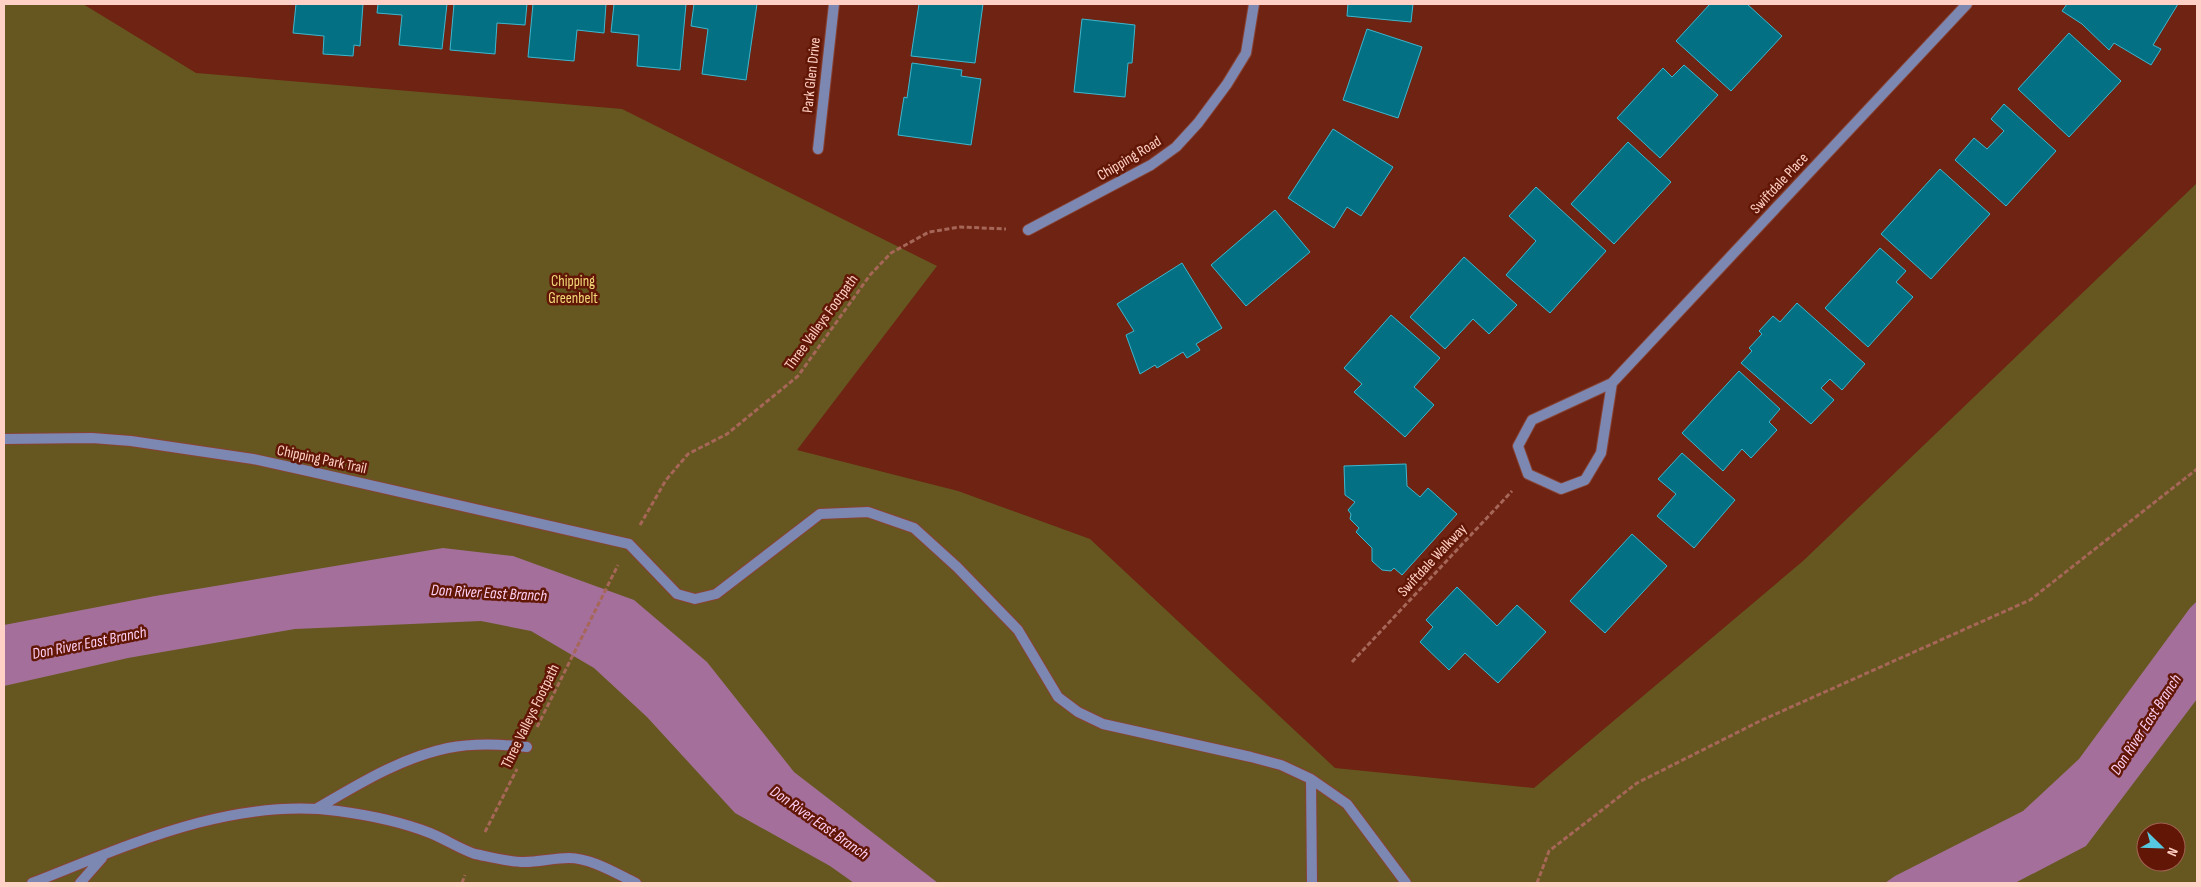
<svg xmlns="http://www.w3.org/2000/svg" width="2201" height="887" font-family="'Sofia Sans Condensed',sans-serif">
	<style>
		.green { fill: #665720; fill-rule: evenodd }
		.water { fill: #a46f9a }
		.building { fill: #037183; stroke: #3db7cf }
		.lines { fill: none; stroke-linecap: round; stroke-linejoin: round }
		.lane-casing { stroke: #884233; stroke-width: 12 }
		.street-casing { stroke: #884233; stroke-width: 12 }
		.path { stroke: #a66658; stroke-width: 3; stroke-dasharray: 5 2.5; stroke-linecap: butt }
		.lane { stroke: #7c87b2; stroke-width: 10 }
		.street { stroke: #7c87b2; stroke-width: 10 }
		.labels { text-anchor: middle; stroke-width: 5; stroke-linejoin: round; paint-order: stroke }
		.street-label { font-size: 15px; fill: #ffd0c5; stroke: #621706 }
		.park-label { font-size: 15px; fill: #f4d979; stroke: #621706 }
		.water-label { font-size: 16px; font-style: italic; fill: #ffcff5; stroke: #621706 }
	</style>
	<rect width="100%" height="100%" fill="#6e2313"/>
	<!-- green -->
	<path class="green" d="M4,4H83L196,73L622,109L937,266L797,450L958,491L1090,539L1335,768L1534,788L1803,561L2197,183V883H4ZM2146,832H2176V862H2146Z"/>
	<!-- water -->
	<path class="water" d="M443,548L513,556L634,600L707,662L794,772L938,883H854L830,866L735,813L647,717L594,668L531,631L481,621L295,629L128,658L4,686V625L155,596Z
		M2197,601V699L2086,846L2015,883H1885L1895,876L2023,811L2079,759L2190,608Z"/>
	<!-- building -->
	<path class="building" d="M296,4H363L360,46L354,45L353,56L323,54L324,36L293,33Z
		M378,4H447L442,49L399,45L402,15L377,13Z
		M454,4H527L525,25L497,23L495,54L450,50Z
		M533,4H606L604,33L577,30L574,61L528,57Z
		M614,4H686L680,70L637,66L639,35L611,32Z
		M694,4H757L746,80L702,74L708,29L691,26Z
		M919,4H983L975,63L911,56Z
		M1348,4H1413L1411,22L1347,16Z
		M1710,4H1747L1782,36L1731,91L1676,41Z
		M2067,4H2178L2153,45L2161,49L2151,65L2114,43L2109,50L2082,24L2062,11Z
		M1082,19L1135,25L1132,63H1128L1125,97L1074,92Z
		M1367,29L1422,47L1398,118L1343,100Z
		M2069,33L2121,81L2069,137L2018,89Z
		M912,63L962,70L961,76L981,79L971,145L898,135L904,97L907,98Z
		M1684,65L1718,95L1660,158L1617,118L1663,68L1672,77Z
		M2004,104L2056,151L2006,206L1955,160L1974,138L1987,149L2004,131L1991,119Z
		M1333,129L1393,167L1361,216L1347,207L1334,228L1288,198Z
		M1628,142L1671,182L1614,244L1571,204Z
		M1940,169L1990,214L1931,279L1881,234Z
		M1536,187L1606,251L1550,313L1506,275L1536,241L1509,216Z
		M1275,210L1310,252L1246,306L1211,265Z
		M1880,248L1906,271L1896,282L1913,297L1868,347L1825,308Z
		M1464,257L1517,305L1489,334L1473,319L1445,349L1410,317Z
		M1182,263L1222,328L1196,344L1200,350L1187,358L1183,352L1157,368L1155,365L1140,374L1126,335L1134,331L1117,304Z
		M1797,303L1865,364L1842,390L1830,379L1821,388L1834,400L1811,424L1741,363L1752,351L1749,348L1762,334L1759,331L1773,316L1780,322Z
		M1391,315L1440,358L1414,387L1434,405L1405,437L1354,392L1362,384L1344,368Z
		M1739,371L1780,409L1769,422L1777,430L1751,458L1742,449L1723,471L1682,433Z
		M1682,453L1735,500L1694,548L1657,516L1676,494L1658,479Z
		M1406,464L1407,486L1420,497L1428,488L1457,514L1402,575L1394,568L1391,571L1382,570L1372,561V548L1356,532L1359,528L1350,519L1351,514L1348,510L1355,502L1345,495L1344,466Z
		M1632,534L1667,566L1605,633L1570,601Z
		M1457,587L1497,626L1517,605L1546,632L1498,683L1465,653L1449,670L1420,642L1433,627L1426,620Z"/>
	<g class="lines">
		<!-- lane casing -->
		<g class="lane-casing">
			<path id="lane" d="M4,439L92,438L131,441L253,459L308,471L629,544L677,594L695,599L716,594L820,514L868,512L914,528L957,567L1018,630L1058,697L1078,712L1103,724L1251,757L1281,765L1311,779L1312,883
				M1311,779L1347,804L1406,883
				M316,809C357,785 400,758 448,748C473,743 501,744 527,747
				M32,883C129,845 231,797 338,811C368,815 402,822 430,833C445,839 460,849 475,854C490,857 509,862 524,862C539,862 554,858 569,858C591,858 617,874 636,883
				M80,883L102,858"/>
		</g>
		<!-- street casing -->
		<g class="street-casing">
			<path id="street" d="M818,149L834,4
				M1028,230L1151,165L1176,147L1198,123L1227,84L1246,53L1254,4
				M1612,383L1601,453L1585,480L1561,489L1528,474L1518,446L1532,420L1612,383L1967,4"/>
		</g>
		<!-- path -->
		<path class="path" d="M640,525L666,480L688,454L727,434L798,376L870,275L891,253L929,232L960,227L1006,229
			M1352,662L1512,491
			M537,727L618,565
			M485,832L517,769
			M462,883L465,875
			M1537,883L1549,851L1637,783L1760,721L2030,600L2197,469"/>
		<!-- lane -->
		<use href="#lane" class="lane"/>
		<!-- street -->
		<use href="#street" class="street"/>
	</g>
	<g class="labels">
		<!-- street labels -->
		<g class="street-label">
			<text transform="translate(811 75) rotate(-84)" y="5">Park Glen Drive</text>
			<text transform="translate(1129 158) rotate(-31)" y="5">Chipping Road</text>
			<text transform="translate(1779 183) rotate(-47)" y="5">Swiftdale Place</text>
			<text transform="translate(821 322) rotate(-54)" y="5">Three Valleys Footpath</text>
			<text transform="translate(322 459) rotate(12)" y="5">Chipping Park Trail</text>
			<text transform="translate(1432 560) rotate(-47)" y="5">Swiftdale Walkway</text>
			<text transform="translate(530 716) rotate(-64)" y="5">Three Valleys Footpath</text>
		</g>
		<!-- park labels -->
		<g class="park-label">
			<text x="573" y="286">Chipping<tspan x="573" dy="17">Greenbelt</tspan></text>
		</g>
		<!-- water labels -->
		<g class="water-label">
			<text transform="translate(489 592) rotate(3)" y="6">Don River East Branch</text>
			<text transform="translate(89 642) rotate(-11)" y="6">Don River East Branch</text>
			<text transform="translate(2145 724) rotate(-57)" y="6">Don River East Branch</text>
			<text transform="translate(820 822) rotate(35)" y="6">Don River East Branch</text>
		</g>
	</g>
	<!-- border -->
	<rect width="2201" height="887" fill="none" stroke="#ffd0c5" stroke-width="10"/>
	<!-- north arrow -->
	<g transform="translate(2161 847) rotate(113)"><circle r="24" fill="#621706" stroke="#a16152"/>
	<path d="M0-4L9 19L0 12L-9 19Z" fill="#56c9e1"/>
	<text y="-8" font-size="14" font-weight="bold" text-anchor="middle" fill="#ffd0c5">N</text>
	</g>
</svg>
